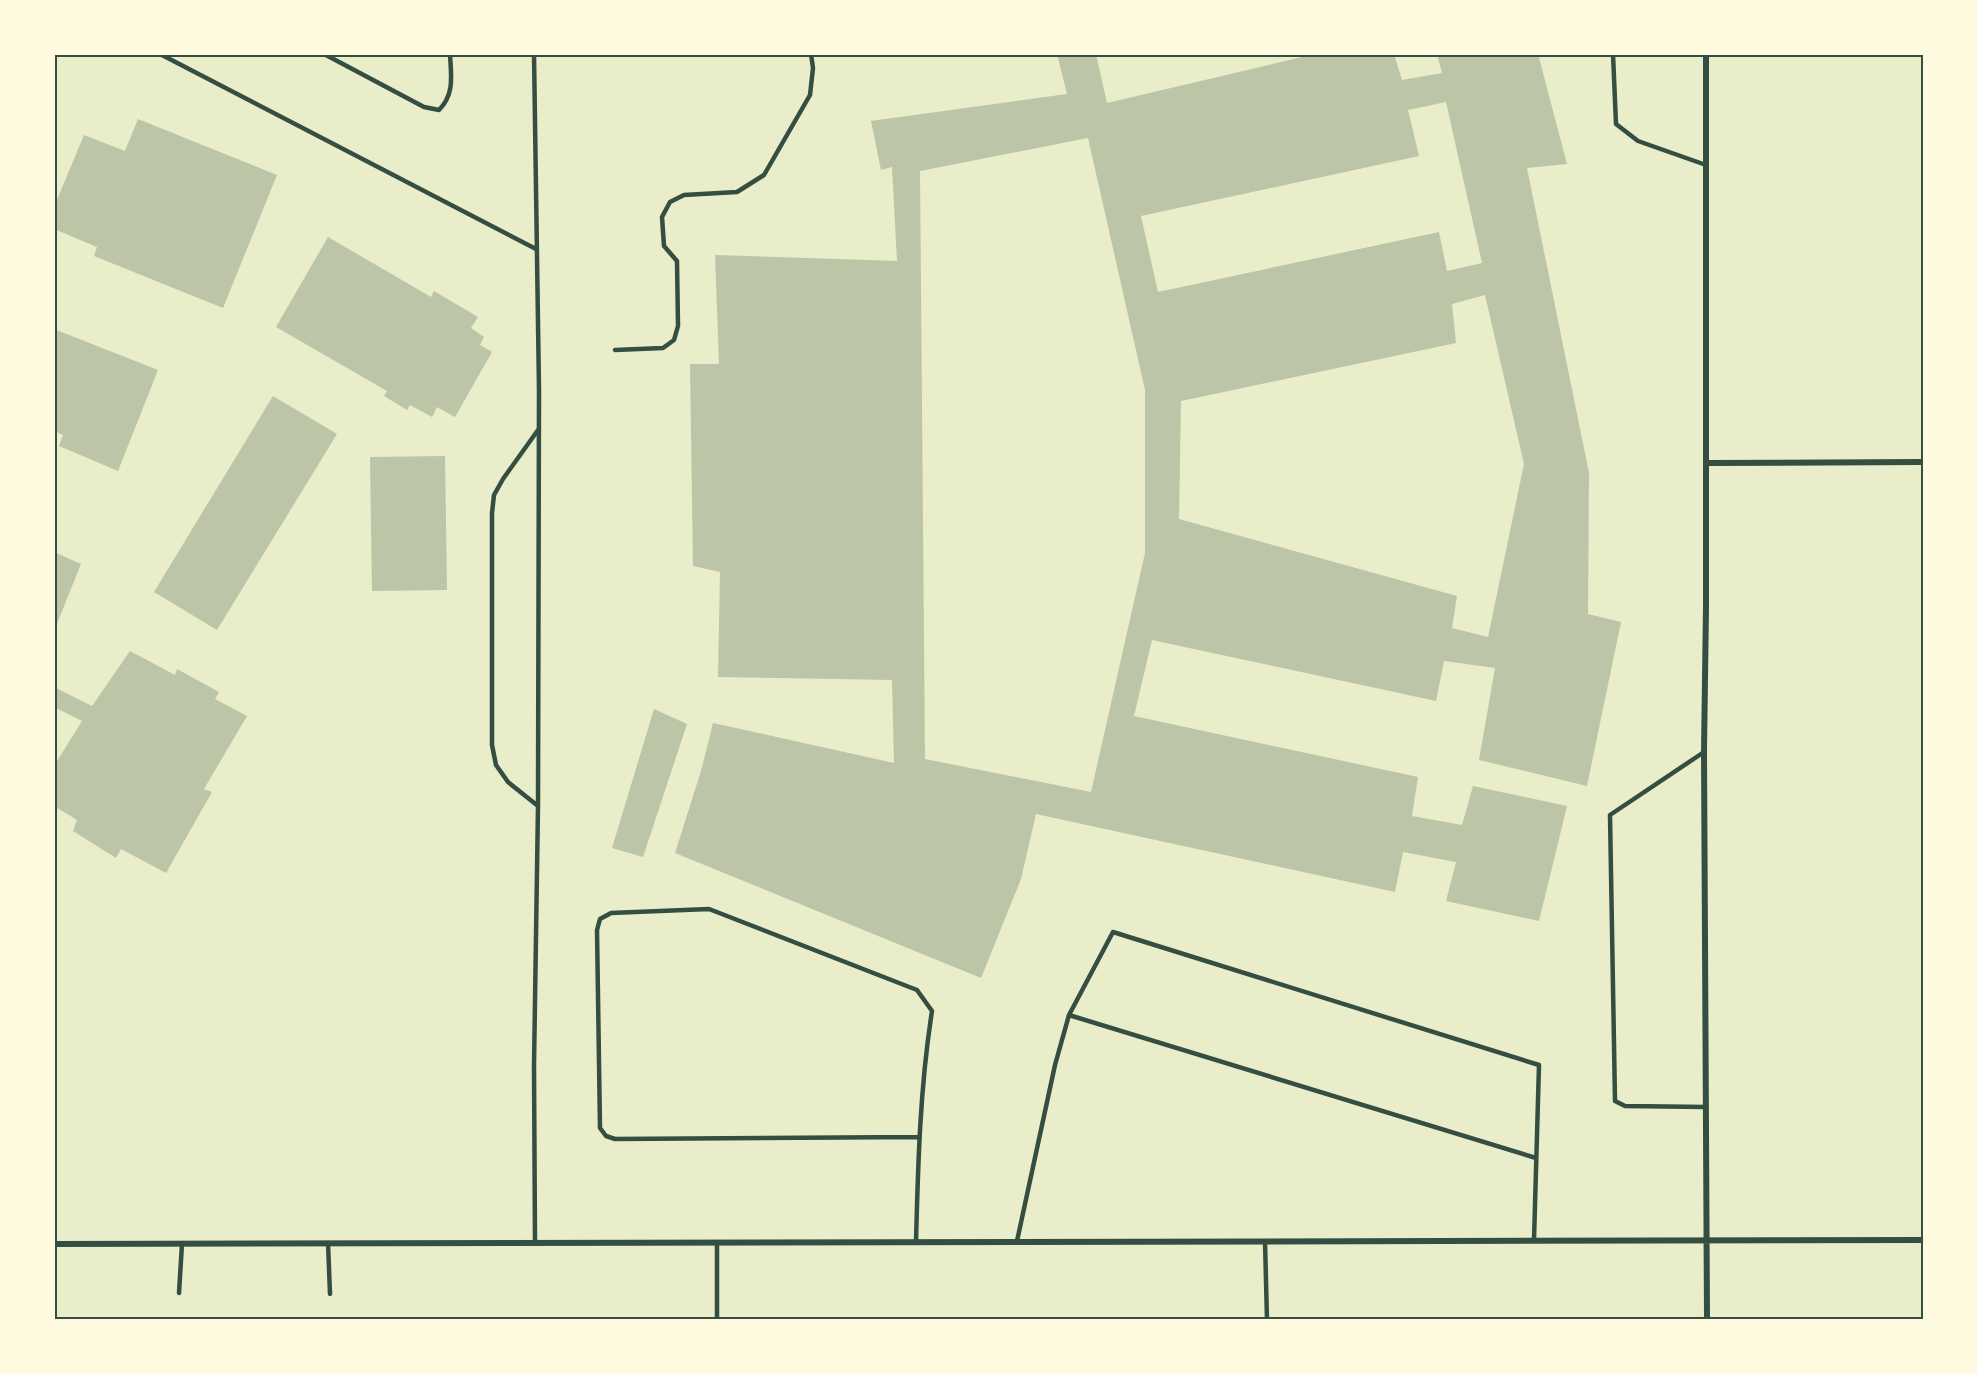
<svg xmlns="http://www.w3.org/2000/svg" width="1977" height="1374" font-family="'Varela Round',sans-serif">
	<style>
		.building { fill: #bcc5a7; fill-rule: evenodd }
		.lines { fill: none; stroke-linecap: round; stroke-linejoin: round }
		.service { stroke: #344e41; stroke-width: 4.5 }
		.minor { stroke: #344e41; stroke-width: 6 }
		.neatline { fill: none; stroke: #344e41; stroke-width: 2 }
	</style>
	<rect width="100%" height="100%" fill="#e9edc9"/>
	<!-- building -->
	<path class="building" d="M1057,54H1096L1107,103L1315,54H1394L1402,80L1442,73L1437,54H1538L1567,164L1527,168L1589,473L1588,614L1621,622L1587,786L1479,760L1495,668L1444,661L1436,701L1152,640L1134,716L1418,777L1412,816L1462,825L1473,786L1567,806L1539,921L1446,901L1456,862L1403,852L1395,892L1036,814L1021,879L981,978L675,853L701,771L713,723L894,763L892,680L718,677L720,572L693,566L690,364H719L715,255L897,261L892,167L881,170L871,121L1067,94ZM1446,102L1482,263L1447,271L1439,232L1158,292L1141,216L1419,156L1408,110ZM1088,138L1145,390V553L1091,792L925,759L920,171ZM1485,295L1524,464L1488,637L1452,628L1457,596L1179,519L1181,401L1456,343L1452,304Z
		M138,119L277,175L223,308L94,256L97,247L54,229V207L84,135L125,151Z
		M328,237L431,297L434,291L478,317L471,328L484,337L480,345L492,352L455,417L437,407L432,417L410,405L407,410L384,396L387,391L276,327Z
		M54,329L158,370L118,471L59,446L63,435L54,431Z
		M273,396L337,434L217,630L154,592Z
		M445,456L447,590L372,591L370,457Z
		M54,552L81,564L54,631Z
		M130,651L175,675L177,669L219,692L215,699L247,716L204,789L212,792L166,873L121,849L116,858L73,831L77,820L54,806V766L82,721L54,707V687L92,706Z
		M654,709L687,724L643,857L612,848Z"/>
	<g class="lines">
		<!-- service -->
		<path class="service" d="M160,54L536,249
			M324,54L424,107L439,110C455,94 451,75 450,54
			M534,54L539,390L538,806L534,1066L535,1243
			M1613,54L1616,124L1638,141L1706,165
			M615,350L663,348L674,340L678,326L677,261L664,246L662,217L670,202L684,195L737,192L764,175L810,95L813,68L811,54
			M538,430L503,479L494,495L492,513V745L496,765L508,782L538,806
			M1704,752L1610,815L1615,1101L1625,1106L1706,1107
			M1069,1015L1536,1158
			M1017,1241L1055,1065L1069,1015L1113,932L1539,1065L1534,1240
			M1265,1241L1267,1320
			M916,1242C918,1164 920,1087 932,1011L917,990L709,909L611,913L600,919L597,930L600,1128L606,1136L615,1139L919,1137
			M328,1243L330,1294
			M179,1293L182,1244
			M717,1320V1242"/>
		<!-- minor -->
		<path class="minor" d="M1706,54V606L1704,752L1707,1320
			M1706,463L1923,462
			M54,1244L1923,1240"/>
	</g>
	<!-- border -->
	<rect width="1977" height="1374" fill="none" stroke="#fefae0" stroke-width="111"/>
	<rect x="56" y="56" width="1866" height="1262" class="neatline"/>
</svg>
